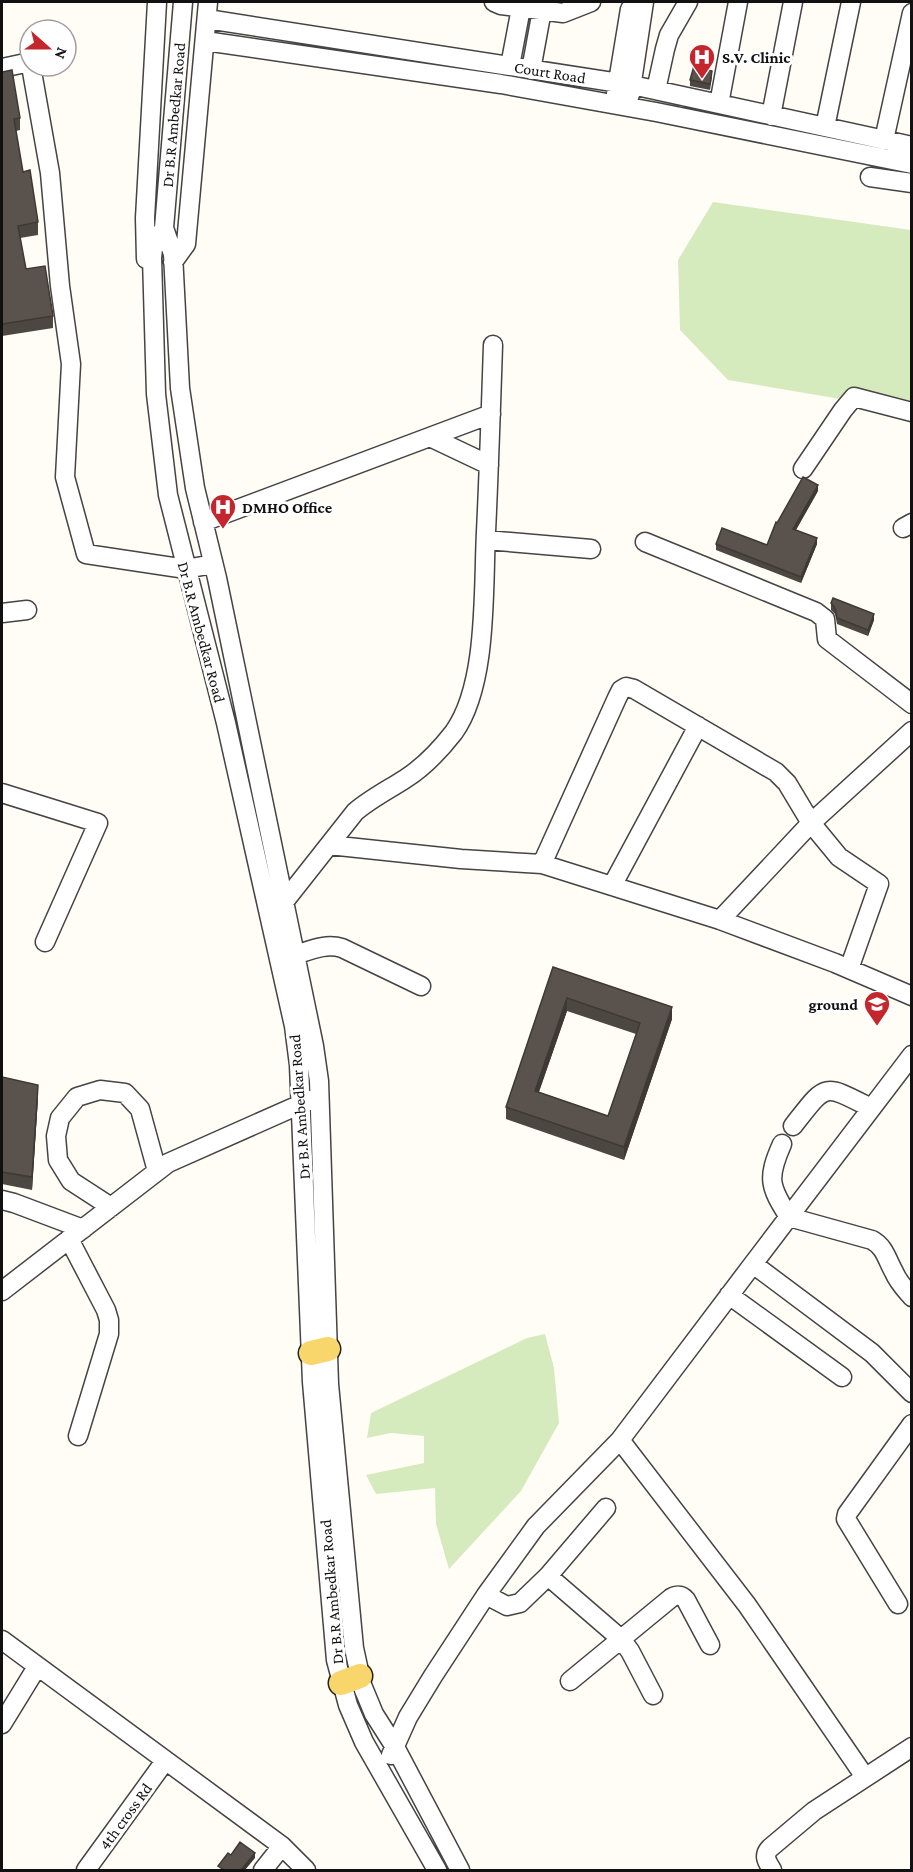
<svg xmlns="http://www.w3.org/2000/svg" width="913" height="1872" font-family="'Crimson Pro',serif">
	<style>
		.green { fill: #d5ebbd }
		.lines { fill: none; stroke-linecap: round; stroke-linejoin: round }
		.minor-casing { stroke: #444; stroke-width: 21 }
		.major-casing { stroke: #222; stroke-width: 27 }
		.minor { stroke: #fff; stroke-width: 18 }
		.major { stroke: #f9d66b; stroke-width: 24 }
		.wall { fill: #4d4742; fill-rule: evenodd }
		.shaded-wall { fill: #3f3936 }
		.building { fill: #5a524d; stroke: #3f3936; stroke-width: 1.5; fill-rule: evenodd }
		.labels { text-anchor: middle; stroke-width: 6; stroke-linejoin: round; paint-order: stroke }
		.poi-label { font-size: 16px; font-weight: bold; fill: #111; stroke: #fff; text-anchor: start }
		.street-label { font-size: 16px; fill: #111; stroke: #fff }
	</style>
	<rect width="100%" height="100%" fill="#fffdf5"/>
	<!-- green -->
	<path class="green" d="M713,202L911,230V411L728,380L680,330L678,260Z
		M545,1334L554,1368L559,1423L521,1491L449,1569L436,1524L435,1488L376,1494L366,1475L424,1463V1436L391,1433L367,1438L371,1413L527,1338Z"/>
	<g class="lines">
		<!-- minor casing -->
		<g class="minor-casing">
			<path id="minor" d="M183,2L164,228L173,254L180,388L195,488L217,578L314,1046L319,1081L329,1384L354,1648L362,1685L374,1714L395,1747L460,1870
				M494,2L501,5L563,13L591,2
				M207,19L632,85L912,146
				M205,41L501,84L656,112L912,164
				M31,66L50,173L60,286L71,364L65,477L86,554L186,569L213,564
				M510,66L521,8
				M2,68L30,62
				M531,70L542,10
				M656,90L665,49L669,35L688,2
				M616,94L630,9
				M630,95L644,2
				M719,104L738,2
				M771,116L793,2
				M825,127L851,2
				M884,140L912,13
				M870,177L912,183
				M164,228L153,248L152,258L156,394L168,495L226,723L294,1026L299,1065L312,1382L336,1660L348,1705L364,1742L437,1870
				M146,259L145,218L157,2
				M173,262L186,244L208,2
				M430,437L489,465
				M803,469L843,410L854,397L912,412
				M203,522L491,414
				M903,528L912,523
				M486,540L591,549
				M645,542L816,612L825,619L827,639L912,704
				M2,613L27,610
				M2,793L98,823L45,942
				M329,845L461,859L542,864L720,920L811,823L912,731
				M542,864L617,698L621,690L626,687L634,689L776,772L787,783L811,823L839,857L879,884L849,969
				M612,886L698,726
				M277,906L284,902L355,812C370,799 388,790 405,779C424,767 440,750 454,732C488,684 483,590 486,532C489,469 491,407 493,345
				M720,920L835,963L912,996
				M295,955C311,950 326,943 342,948L421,986
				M793,1126C827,1083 822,1083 871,1108
				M782,1144C767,1178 769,1186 789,1217L872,1240C885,1247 887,1260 894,1272C898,1282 905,1289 912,1297
				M2,1200L14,1203L83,1229
				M111,1207L71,1181L58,1160L56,1136L60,1118L77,1097L100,1090L125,1093L140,1109L157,1171
				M69,1239L106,1310L109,1320V1334L78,1436
				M753,1264L912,1055
				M2,1291L168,1163L310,1100
				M729,1295L842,1377
				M620,1440L753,1264L872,1353L912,1393
				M548,1576L621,1639L630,1651L653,1695
				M486,1595L507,1606L520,1603L548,1576L606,1508
				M898,1604L846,1519L847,1514L912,1424
				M2,1640L282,1846L306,1870
				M570,1681L671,1598C677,1595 681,1594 686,1600L710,1645
				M2,1724L37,1667
				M391,1755L408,1717L433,1676L486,1595L536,1526L620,1440L747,1605L865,1777
				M86,1870L165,1761
				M263,1870L282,1846
				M772,1870C768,1863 762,1856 770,1848L814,1811L912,1747"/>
		</g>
		<!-- major casing -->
		<g class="major-casing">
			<path id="major" d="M311,1353L328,1349
				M341,1683L360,1676"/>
		</g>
		<!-- minor -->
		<use href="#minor" class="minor"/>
		<!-- major -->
		<use href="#major" class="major"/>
	</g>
	<!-- wall -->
	<path class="wall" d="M2,72L20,118V130L16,131L23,172L38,222V235L20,238L26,269L53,316V328L2,336Z
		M712,77L710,90L690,86V80Z
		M818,491L796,530L817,544L801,583L716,550V544L767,545L777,523Z
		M831,603L874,620L868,636L837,624L835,614L831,610Z
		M553,967L672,1019L624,1160L506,1119V1107ZM567,1011L636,1034L608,1116L539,1092Z
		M2,1077L38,1098L32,1190L2,1184Z"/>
	<!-- shaded-wall -->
	<path class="shaded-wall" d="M818,485V491L793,535V529Z
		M817,538V544L801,583V577Z
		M874,614V620L868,636V630Z
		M567,998V1011L535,1103V1091Z
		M672,1007V1019L624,1160V1147Z
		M38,1085V1098L32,1190V1177Z
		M255,1853V1858L245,1870H241Z"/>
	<!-- building -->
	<path class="building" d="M694,66L712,71L710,84L690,80Z
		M12,70L20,118L14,119L23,172L30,170L38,222L18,226L26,269L45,266L53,316L2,324V72Z
		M803,477L818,485L793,529L817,538L801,577L716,544L722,528L767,545L776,522L777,523Z
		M833,598L874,614L868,630L837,618L835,608L831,603Z
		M553,967L672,1007L624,1147L506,1107ZM567,998L640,1023L608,1116L535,1091Z
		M2,1077L38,1085L32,1177L2,1172Z
		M240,1842L255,1853L241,1870H224L218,1866L228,1853L231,1855Z"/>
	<!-- icons -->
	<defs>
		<g id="hospital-pin" transform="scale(1.35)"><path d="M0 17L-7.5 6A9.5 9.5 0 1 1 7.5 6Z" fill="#c4262e" stroke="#fff"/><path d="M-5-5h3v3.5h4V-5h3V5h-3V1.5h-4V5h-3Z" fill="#fff"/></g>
		<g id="school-pin" transform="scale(1.35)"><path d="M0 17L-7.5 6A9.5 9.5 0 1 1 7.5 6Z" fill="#c4262e" stroke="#fff"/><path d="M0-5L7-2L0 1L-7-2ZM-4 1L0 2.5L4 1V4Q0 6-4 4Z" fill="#fff"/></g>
	</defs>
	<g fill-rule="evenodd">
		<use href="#hospital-pin" x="702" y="57"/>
		<use href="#hospital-pin" x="223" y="507"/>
		<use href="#school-pin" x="877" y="1004"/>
	</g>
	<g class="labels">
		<!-- poi labels -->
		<g class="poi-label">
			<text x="722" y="63">S.V. Clinic</text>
			<text x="242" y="513">DMHO Office</text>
			<text x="858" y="1010" text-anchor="end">ground</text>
		</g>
		<!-- street labels -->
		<g class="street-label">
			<text transform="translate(550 72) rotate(9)" y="6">Court Road</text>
			<text transform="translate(173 115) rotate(-85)" y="6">Dr B.R Ambedkar Road</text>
			<text transform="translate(202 632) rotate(75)" y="6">Dr B.R Ambedkar Road</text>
			<text transform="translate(299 1107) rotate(-94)" y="6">Dr B.R Ambedkar Road</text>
			<text transform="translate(331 1592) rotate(-95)" y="6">Dr B.R Ambedkar Road</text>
			<text transform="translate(125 1816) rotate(-54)" y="6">4th cross Rd</text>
		</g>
	</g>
	<!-- border -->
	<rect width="913" height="1872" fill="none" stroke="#111111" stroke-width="6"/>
	<!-- north arrow -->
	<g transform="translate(48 48) rotate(111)"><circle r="28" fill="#ffffff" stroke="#a0a0a0" stroke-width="1.5"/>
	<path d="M0-4.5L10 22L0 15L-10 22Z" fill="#c4262e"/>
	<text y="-9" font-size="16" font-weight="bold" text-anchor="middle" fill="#111111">N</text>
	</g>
</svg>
